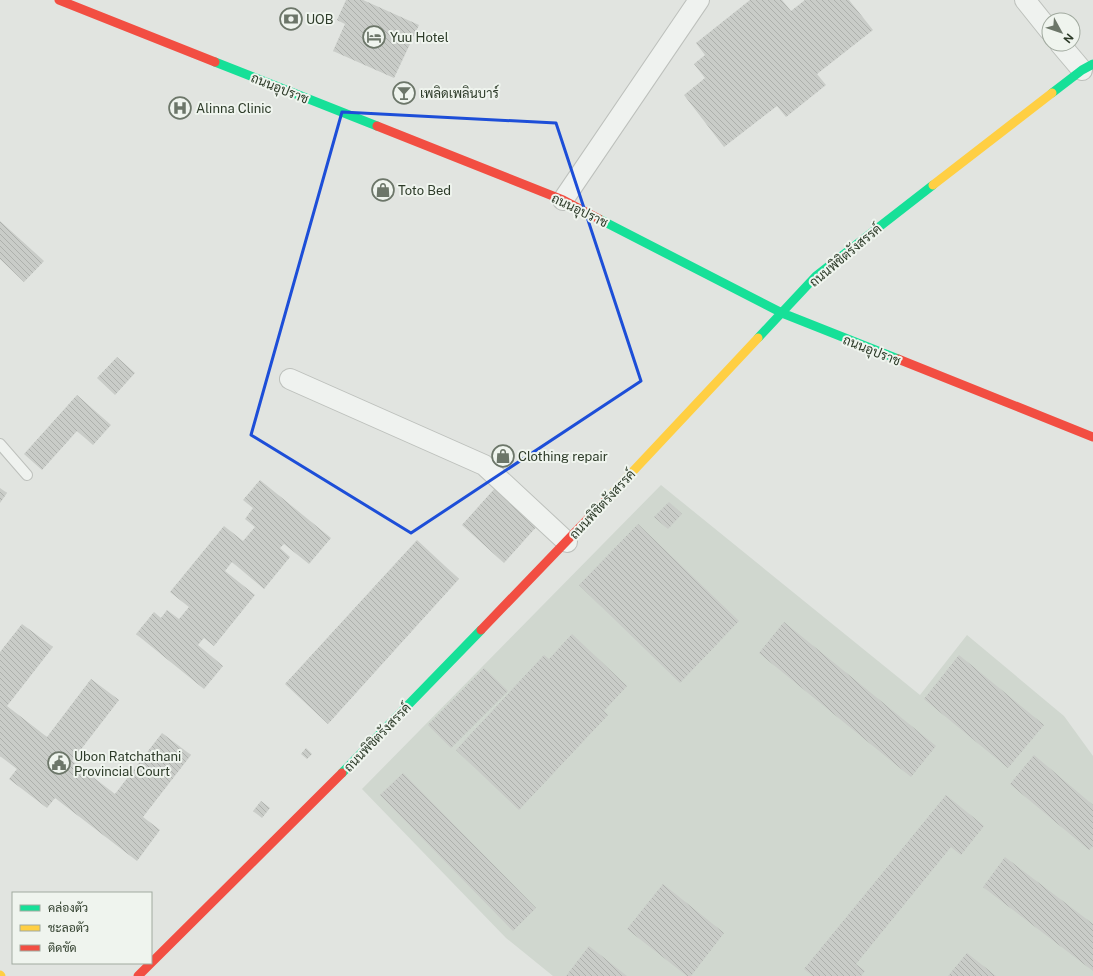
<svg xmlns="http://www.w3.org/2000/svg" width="1093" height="976" font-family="'Public Sans',Sarabun,sans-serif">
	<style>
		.built { fill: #d0d7cf }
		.building { fill: url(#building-back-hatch) }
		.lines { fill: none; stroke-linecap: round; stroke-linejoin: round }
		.lane-casing { stroke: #bdc0bc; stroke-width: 12 }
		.street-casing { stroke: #bdc0bc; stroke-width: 22 }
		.lane { stroke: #eff2ef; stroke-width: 10 }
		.street { stroke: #eff2ef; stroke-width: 20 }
		.fast { stroke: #16e098; stroke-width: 9 }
		.slow { stroke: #ffcf43; stroke-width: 9 }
		.jam { stroke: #f24e42; stroke-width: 9 }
		.marked { fill: none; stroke: #1d4ed8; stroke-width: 3; stroke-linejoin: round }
		.labels { text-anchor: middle; stroke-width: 4; stroke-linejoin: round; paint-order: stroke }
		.poi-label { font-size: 13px; fill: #2d3b29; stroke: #eff4ee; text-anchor: start }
		.street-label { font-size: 13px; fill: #2d3b29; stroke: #eff4ee }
	</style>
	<defs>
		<pattern id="building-back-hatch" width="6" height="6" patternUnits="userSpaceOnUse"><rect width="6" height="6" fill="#c9ccc8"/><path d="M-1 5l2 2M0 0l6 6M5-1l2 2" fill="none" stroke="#adb0ac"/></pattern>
	</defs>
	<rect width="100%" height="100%" fill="#e1e4e0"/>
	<!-- built -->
	<path class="built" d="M661,485L920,695L967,635L1064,716L1093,756V976H553L506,938L362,789Z"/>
	<!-- building -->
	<path class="building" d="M346,0H363L419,25L394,78L333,51L345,24L337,20Z
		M750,0H782L791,11L805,0H849L873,30L817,74L826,85L786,117L777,106L724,147L684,95L705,78L694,64L705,55L696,43Z
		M0,221L44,261L24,282L0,259Z
		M117,357L135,373L115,395L97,378Z
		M77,395L111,425L93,445L77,431L42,470L24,454Z
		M260,480L331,538L309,564L284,544L280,548L290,557L264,589L232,562L225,571L255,595L214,646L204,638L198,645L223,666L204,689L136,634L154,612L161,618L167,610L179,619L189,607L170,592L224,526L243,541L255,527L245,519L253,508L243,500Z
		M496,487L538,525L504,563L462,525Z
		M0,488L7,493L0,503Z
		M669,502L682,514L668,529L654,517Z
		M638,524L739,621L680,683L579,585Z
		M417,540L459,579L328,724L285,684Z
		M784,622L936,746L911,777L759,653Z
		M22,624L53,647L7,706L47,737L91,679L119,700L72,761L115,794L162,733L191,755L143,817L160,830L137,861L55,798L47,808L9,779L17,769L0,756V652Z
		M572,634L627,686L604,711L608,715L519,810L456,750L544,655L549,659Z
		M959,655L1044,725L1008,768L924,699Z
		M484,668L508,691L451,748L428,725Z
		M306,748L312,754L307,759L301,754Z
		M1034,755L1093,805V846L1089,850L1010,784Z
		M403,773L536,908L513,931L380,795Z
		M946,795L984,826L961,855L951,847L856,964L865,971L861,976H813L804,969Z
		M261,801L270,808L262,818L253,811Z
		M1005,857L1093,924V971L983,887Z
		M663,884L724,933L691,976H687L627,929Z
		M589,946L627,976H566Z
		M967,953L996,976H948Z"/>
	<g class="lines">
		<!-- lane casing -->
		<g class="lane-casing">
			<path id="lane" d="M0,444L27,475"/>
		</g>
		<!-- street casing -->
		<g class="street-casing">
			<path id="street" d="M1025,0L1049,30
				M1060,44L1082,70
				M563,200L699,0
				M290,379L484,465L567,542"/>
		</g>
		<!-- lane -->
		<use href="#lane" class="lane"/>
		<!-- street -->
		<use href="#street" class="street"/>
		<!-- fast -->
		<path class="fast" d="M215,62L377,126
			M1052,93L1082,70L1093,64
			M599,219L782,313L898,359
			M758,338L816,276L933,185
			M342,773L481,630"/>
		<!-- slow -->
		<path class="slow" d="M933,185L1052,93
			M606,500L758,338
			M0,975L1,976"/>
		<!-- jam -->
		<path class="jam" d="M59,0L215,62
			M377,126L563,200L599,219
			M898,359L1093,437
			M481,630L606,500
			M138,976L342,773"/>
	</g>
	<!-- marked area -->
	<path class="marked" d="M342,112L556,123L641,381L411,533L251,435Z"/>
	<!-- icons -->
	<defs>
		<g id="bank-ring" transform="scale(1.15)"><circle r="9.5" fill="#eff4ee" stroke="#6c7669" stroke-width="1.5"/><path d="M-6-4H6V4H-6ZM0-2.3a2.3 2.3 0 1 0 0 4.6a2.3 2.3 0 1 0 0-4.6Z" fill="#6c7669"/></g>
		<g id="hotel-ring" transform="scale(1.15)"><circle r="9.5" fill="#eff4ee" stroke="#6c7669" stroke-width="1.5"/><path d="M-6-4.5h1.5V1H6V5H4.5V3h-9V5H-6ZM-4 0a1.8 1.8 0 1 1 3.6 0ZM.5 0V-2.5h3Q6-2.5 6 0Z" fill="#6c7669"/></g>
		<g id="bar-ring" transform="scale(1.15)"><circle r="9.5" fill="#eff4ee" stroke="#6c7669" stroke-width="1.5"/><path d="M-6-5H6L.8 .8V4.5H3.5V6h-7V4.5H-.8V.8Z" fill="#6c7669"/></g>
		<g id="hospital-ring" transform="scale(1.15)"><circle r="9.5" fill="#eff4ee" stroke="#6c7669" stroke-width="1.5"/><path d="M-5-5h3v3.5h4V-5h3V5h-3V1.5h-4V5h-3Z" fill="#6c7669"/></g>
		<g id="shop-ring" transform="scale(1.15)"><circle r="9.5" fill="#eff4ee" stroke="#6c7669" stroke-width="1.5"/><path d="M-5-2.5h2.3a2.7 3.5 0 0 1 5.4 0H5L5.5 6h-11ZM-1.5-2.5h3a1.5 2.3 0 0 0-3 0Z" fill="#6c7669"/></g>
		<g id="civic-ring" transform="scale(1.15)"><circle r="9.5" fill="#eff4ee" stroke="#6c7669" stroke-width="1.5"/><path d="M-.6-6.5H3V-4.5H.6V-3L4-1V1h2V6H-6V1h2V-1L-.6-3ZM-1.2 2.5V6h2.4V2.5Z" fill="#6c7669"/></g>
	</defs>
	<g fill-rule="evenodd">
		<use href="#bank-ring" x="291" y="19"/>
		<use href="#hotel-ring" x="374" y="37"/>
		<use href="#bar-ring" x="404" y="93"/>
		<use href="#hospital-ring" x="180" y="108"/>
		<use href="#shop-ring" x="383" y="190"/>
		<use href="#shop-ring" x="503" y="456"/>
		<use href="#civic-ring" x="59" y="763"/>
	</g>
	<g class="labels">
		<!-- poi labels -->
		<g class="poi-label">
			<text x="306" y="24">UOB</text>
			<text x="390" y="42">Yuu Hotel</text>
			<text x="420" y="98">เพลิดเพลินบาร์</text>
			<text x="196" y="113">Alinna Clinic</text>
			<text x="398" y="195">Toto Bed</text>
			<text x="518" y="461">Clothing repair</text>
			<text x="74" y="761">Ubon Ratchathani<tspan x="74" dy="15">Provincial Court</tspan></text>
		</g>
		<!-- street labels -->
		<g class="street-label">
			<text transform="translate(280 88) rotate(22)" y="5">ถนนอุปราช</text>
			<text transform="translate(580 210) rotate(26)" y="5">ถนนอุปราช</text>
			<text transform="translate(845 255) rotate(-40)" y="5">ถนนพิชิตรังสรรค์</text>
			<text transform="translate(872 350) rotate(22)" y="5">ถนนอุปราช</text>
			<text transform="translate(602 504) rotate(-47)" y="5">ถนนพิชิตรังสรรค์</text>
			<text transform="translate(377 737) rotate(-46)" y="5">ถนนพิชิตรังสรรค์</text>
		</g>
	</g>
	<!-- legend -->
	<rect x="12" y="892" width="140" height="72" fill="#eff4ee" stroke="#a1aa9f"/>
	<rect x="20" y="905" width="20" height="6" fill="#16e098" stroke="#a1aa9f"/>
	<text x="48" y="912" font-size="12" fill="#2d3b29">คล่องตัว</text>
	<rect x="20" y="925" width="20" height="6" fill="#ffcf43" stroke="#a1aa9f"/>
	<text x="48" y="932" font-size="12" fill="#2d3b29">ชะลอตัว</text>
	<rect x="20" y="945" width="20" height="6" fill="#f24e42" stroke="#a1aa9f"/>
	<text x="48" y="952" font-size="12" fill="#2d3b29">ติดขัด</text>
	<!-- north arrow -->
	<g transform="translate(1061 32) rotate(130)"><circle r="19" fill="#eff4ee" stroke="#a1aa9f"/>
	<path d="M0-3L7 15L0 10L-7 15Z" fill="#6c7669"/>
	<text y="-6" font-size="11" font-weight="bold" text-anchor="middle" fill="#2d3b29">N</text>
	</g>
</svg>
